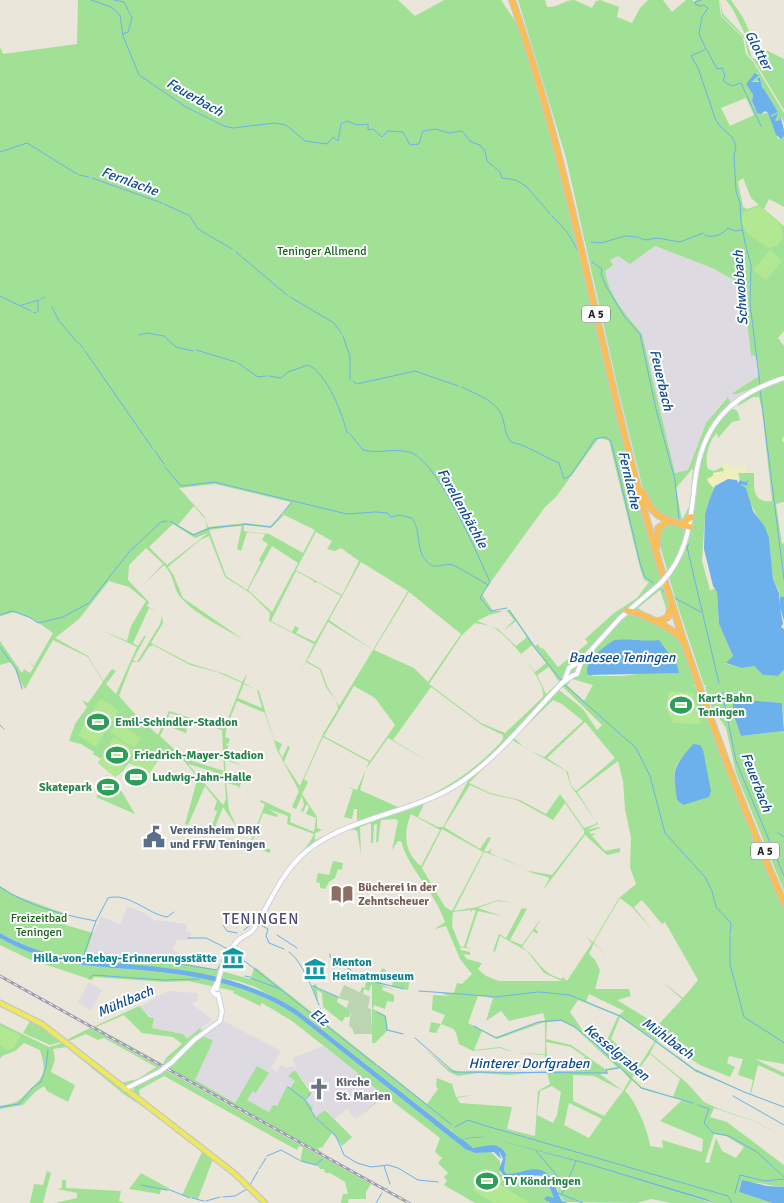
<svg xmlns="http://www.w3.org/2000/svg" width="784" height="1203" font-family="Signika,sans-serif">
	<style>
		.industrial { fill: #dedae2 }
		.green { fill: #a1e196; fill-rule: evenodd }
		.sand { fill: #edf0bc }
		.cemetery { fill: #bbd4b1 }
		.pitch { fill: #b2e892 }
		.water { fill: #6db1ec }
		.lines { fill: none; stroke-linecap: round; stroke-linejoin: round }
		.stream { stroke: #6db1ec; stroke-width: 1 }
		.secondary-casing { stroke: #cfcfe1; stroke-width: 6 }
		.primary-casing { stroke: #c7c7c7; stroke-width: 7 }
		.motorway-casing { stroke: #c7c7c7; stroke-width: 8 }
		.secondary { stroke: #fff; stroke-width: 4 }
		.primary { stroke: #eee95b; stroke-width: 4.5 }
		.motorway { stroke: #fbbe54; stroke-width: 5.5 }
		.rail-casing { stroke: #9e9db2; stroke-width: 3 }
		.rail { stroke: #fff; stroke-width: 1; stroke-dasharray: 4; stroke-linecap: butt }
		.secondary-bridge-casing { stroke: #cfcfe1; stroke-width: 6; stroke-linecap: butt }
		.secondary-bridge { stroke: #fff; stroke-width: 4 }
		.labels { text-anchor: middle; stroke-width: 4; stroke-linejoin: round; paint-order: stroke }
		.shield { fill: #fff; stroke: #686868; stroke-width: 1 }
		.shield-label { font-size: 11px; font-weight: bold; fill: #282828 }
		.park-label { font-size: 12px; fill: #1b621a; stroke: #fff }
		.leisure-label { font-size: 12px; font-weight: bold; fill: #27864d; stroke: #fff; text-anchor: start }
		.service-label { font-size: 12px; font-weight: bold; fill: #4e5e75; stroke: #fff; text-anchor: start }
		.education-label { font-size: 12px; font-weight: bold; fill: #785e54; stroke: #fff; text-anchor: start }
		.culture-label { font-size: 12px; font-weight: bold; fill: #0d838f; stroke: #fff; text-anchor: end }
		.worship-label { font-size: 12px; font-weight: bold; fill: #5b616d; stroke: #fff; text-anchor: start }
		.water-label { font-size: 14px; font-style: italic; fill: #0f4c94; stroke: #fff }
		.quarter-label { font-size: 15px; letter-spacing: 1px; fill: #4a4977; stroke: #fff }
	</style>
	<rect width="100%" height="100%" fill="#eae6d9"/>
	<!-- industrial -->
	<path class="industrial" d="M655,246L712,268L743,285L751,355L754,354L759,368V376L731,394L758,385L759,389L728,410L725,408L727,405V398L716,409L702,432L688,470L675,473L642,334L627,318L608,286L605,270L613,265L610,260L618,256L630,264Z
		M127,906L147,914L153,920L187,924L186,932H191L190,940H177L172,949L186,959V963L86,953L101,916L120,925Z
		M89,982L102,990L91,1010L78,1003Z
		M168,991L198,993L197,1002H193V1005L213,1020L202,1027L203,1029L210,1028L218,1018L281,1051L271,1068L277,1072L281,1065L287,1068L294,1065L295,1070L288,1076L295,1081L290,1088L287,1087L276,1107L273,1105L269,1112L247,1100L253,1091L257,1093L269,1073L257,1067L235,1103L194,1080L212,1041L204,1036L200,1029L187,1039L183,1034L151,1028L154,1018L140,1010L139,1007Z
		M323,1046L358,1073L357,1076L382,1093L374,1104L355,1119L347,1109L334,1119L324,1107L325,1110L315,1117L311,1112L313,1108L305,1099L311,1093L319,1100L297,1072L293,1058Z"/>
	<!-- green -->
	<path class="green" d="M78,0H398L415,16L444,0H501L518,25L549,123L661,578L658,581V588L660,586L664,589L669,603L668,614L660,590L638,608L679,637L696,684L693,686L697,687L784,908V1064L755,1059L784,1073V1077L758,1065L751,1094L784,1108L696,1072L656,1042L650,1053L687,1083L704,1102L719,1109L757,1122L784,1138L756,1122L714,1108L710,1117L727,1122L784,1165V1187C771,1187 751,1179 741,1183L739,1192L772,1203H714L676,1191L711,1203H671L651,1199L637,1203L565,1202C559,1198 559,1191 556,1185C546,1160 526,1176 507,1174L504,1171L506,1154C498,1139 486,1150 474,1148C466,1146 457,1136 451,1131L452,1129L450,1130L297,1010L255,987L238,981L185,971L81,961L43,954L0,933V886L14,895L63,913L59,923L93,933L86,953C142,956 197,963 250,979L255,967L427,1104L438,1089L436,1086L437,1078L452,1084L456,1097L473,1095L457,1098L460,1103L512,1107L507,1129L535,1136L538,1091L550,1084L547,1072L509,1075L478,1073L458,1076L449,1072L425,1049L448,1068L459,1072L481,1071L512,1073L547,1071L545,1055L516,1053L500,1048L473,1051L459,1044C455,1028 457,1030 441,1024L436,1033L429,1032L431,1022L441,1024L445,1015L432,1010L433,995L449,996L441,993H454L457,983L462,984L472,974L460,959L446,926L435,929L445,922C434,890 409,870 401,841H398L392,850L398,821L396,819L381,820L378,842H376L377,824L374,825L373,843H371V823L360,827L361,854L357,831C342,823 304,855 291,864C297,857 311,843 314,834L287,824L288,816L268,809L278,815L277,817L263,813L252,842L271,850L269,853L251,845L247,846L250,843L265,804L260,802L261,800L291,814L290,822L314,832L316,818L306,814L309,807L307,804L303,812L301,811L304,805L302,796L296,809L292,807L299,791L277,750L265,713L237,701L227,726L225,737L230,739L228,744L225,743L228,746L225,758L243,766L225,760L226,777L241,783L239,789L238,786L226,783L229,810L237,828L223,807L214,830L211,829L217,811L214,810L217,801L205,786L188,825L185,824L197,780L185,776L184,774L198,778L179,755H164L156,763L150,773L129,763L121,773L115,777L98,763L101,759L93,754L94,752L81,744L69,741L75,724L87,707L82,700L88,703L103,682L88,657L53,640L25,689C19,682 17,671 11,662L0,665V641L22,673L24,669L30,673L34,667L28,661L34,666L53,633L33,619L15,612L0,616V47L3,54L77,44ZM601,438L609,441L640,568L644,580L649,582L637,598L614,613L585,639L588,643L558,667L543,648L541,649L538,644L535,646L510,610H506L514,620L503,631L516,621L527,637L516,646L498,629L477,621L489,615L504,611H493L482,594L545,507L556,497L598,439ZM215,484L290,502V503L283,514L270,526L245,523L208,527L204,516L179,488ZM194,506L205,519L207,528L194,534L178,525ZM284,515L315,530L303,553L269,534L244,531V525L271,528ZM173,524L195,538L208,533L167,565L149,547ZM242,525L237,549L241,551L247,532L265,534L262,540L268,544L259,560L261,562L247,590L226,576L209,530ZM316,532L332,541L327,549L335,551L341,548L359,561L342,595L296,570ZM209,536L225,577L250,593L270,613L269,621L314,644L300,674L306,662L320,670L326,687L336,701L338,709L324,732L300,786L284,762L290,747L288,746L282,758L279,751L282,744L274,740L259,691L244,683L247,674L242,682L225,674L189,663L153,644L151,643L163,623L162,616L160,624L137,662L133,660L146,636L145,635L138,646L133,643L149,608L157,612L147,606L149,602L128,580L129,565L146,548L163,564L144,584L164,565C175,576 173,590 182,599C198,616 224,628 244,640L183,598L174,576L168,567L200,540ZM272,546L298,563L272,612L248,590ZM361,562L408,591L373,650L329,620ZM296,571L314,581L313,583L317,582L341,596L315,642L296,633L299,628L295,626L292,632L271,621ZM109,581L129,587L146,601L131,626L127,641L99,629L137,647L116,694L106,684L116,671L112,669L103,681L88,656L55,638L79,619ZM409,592L461,634L428,682L414,668L374,650ZM328,622L373,650L339,706L327,686L321,669L307,661ZM475,623C481,624 489,625 494,628C508,635 547,682 543,697L505,733L481,723L429,684L462,635ZM614,640L653,641L674,660L678,673L649,672L624,676H592L606,646ZM153,645L190,665L217,672L242,683L224,729L169,711L158,735L136,715L119,696L132,662H139L149,647ZM532,645L546,663L535,672L521,654ZM549,667L559,682L546,694L537,675ZM572,679L593,685L584,701L567,685ZM244,684L257,690L262,708L238,698ZM354,686L375,698L395,725L370,761L324,736ZM431,687L482,725L503,735C504,741 498,745 493,750C467,776 439,793 404,806L398,807L360,790L366,769L388,738L434,765L393,740ZM563,687L602,725L597,730L583,709L559,690ZM553,700L562,704L583,721L544,757L525,748L514,738ZM170,713L222,730L224,771L186,759L187,754L174,749L160,736L165,725L186,733L187,729L166,722ZM585,722L615,758L576,791L571,785L568,772L547,758ZM323,737L369,762L357,790L348,787L353,790L344,817L352,819L354,809H357V821L315,840V833L322,830L317,828V817L302,794L308,782L304,779ZM512,740L566,771L571,786L596,821V824L584,828L560,794L546,814L520,800L490,793L469,783ZM681,759L683,805L677,800C675,785 670,770 681,759ZM618,761L623,781L625,809L631,838L630,867L636,884L619,898L593,942L586,937L592,943L567,981L563,977L569,962L562,979C539,973 539,958 522,947L533,931L537,934L538,932L535,929L542,917L522,945L510,940L527,909L522,908L506,938L499,934L493,951L495,952L500,936L527,951L544,973L562,981H499L486,976L478,969L482,963L467,959L463,954L470,955V952L461,950L460,947L471,949L466,947L478,911L502,916L478,908L497,901L514,903L498,900L477,907L454,911L484,852L507,860L532,873L548,877L549,879L543,890L585,835L607,855L620,852V848L605,851L592,836L596,833L591,834L589,832L600,828L599,827L586,830L598,824L577,792ZM188,764L224,775L226,799L223,805ZM469,779L443,827H438L418,817L424,804ZM470,785L490,794L517,800L553,820L565,803L584,830V834L552,875L529,871L490,853L492,848L488,852L484,851L491,838L488,837L480,849L444,827ZM411,814L440,830L421,866C404,853 403,833 411,814ZM442,829L483,852L452,911L445,907L422,868ZM620,898L633,908L653,931L634,907L642,900L662,924L665,922L698,980L683,998L660,980L682,999L658,1025L617,1000L631,996L629,989H595L600,970L595,960L589,954L594,943L608,958L594,942ZM471,910V914L472,910H476L464,947L460,946L452,926L453,912ZM589,994L624,1011L619,1015L586,1002ZM478,996L493,998L486,1021L501,1011L509,1021L543,1013L545,1020L496,1037L468,1023ZM578,1000L618,1016L603,1049L586,1035L570,1012ZM620,1017L655,1041L639,1066L611,1039ZM561,1021L575,1028L617,1067L605,1069L571,1045L546,1039L547,1022ZM545,1022V1054L516,1053L500,1047L474,1050L482,1031L497,1039ZM663,1033L685,1045L682,1053L700,1065L730,1077L735,1067L727,1063L729,1056L743,1059L738,1075L753,1080L750,1094L695,1069L657,1041ZM546,1042L571,1047L585,1057L576,1071H548ZM650,1054L680,1079L673,1097L642,1087L632,1078ZM620,1068L630,1079L623,1091L600,1074H608L607,1070ZM573,1075L594,1076L623,1091L604,1116L573,1101ZM632,1080L642,1089L682,1100L660,1121L703,1139L702,1152L662,1140L663,1148L650,1146C649,1133 635,1099 625,1091ZM552,1086L561,1092L557,1115L553,1123L537,1115L540,1091ZM569,1103L602,1119L589,1138L564,1125ZM714,1134L726,1136L744,1147L736,1158L722,1151L716,1138L709,1163L705,1162Z
		M518,0H545L547,7C558,8 564,0 574,0C578,1 587,6 592,8L596,1L600,0L619,7L617,17L632,23L640,8L648,0H663L672,12L686,0H693V2L697,0H719L721,16L743,38L746,54L754,63L784,113V123L780,115V120L774,121L778,113L771,117V114L778,112L764,89L761,88L760,78H757L759,81L751,82V80L758,75V73H756L746,84L753,95C751,101 753,110 760,114L768,113L778,139L784,136V207L769,199L764,209L784,226V331L778,338L784,346V376L737,394H731L759,376L758,363L754,355L751,356L743,285L712,268L655,246L630,264L618,256L610,260L613,265L605,271C609,296 626,315 642,334L675,473L688,470L706,423L728,397L730,402L725,408L728,410L734,409L738,412L740,420L732,422L718,438L717,433C709,440 704,459 708,469L714,471L722,467L725,471L713,473V476L707,479L709,483L714,488L705,514L702,561L710,590L716,589L717,592L719,624L733,656L726,664L745,668L749,665L737,663L754,662V666L763,675L778,676L784,670V722L782,703L734,699L733,713L741,736L784,731V891L736,773L726,728L712,708L705,687L707,685H704L675,598L657,535L659,527L666,523V520L652,511L644,493L618,389L566,158ZM746,98L754,115L730,126L721,108ZM743,178L751,198L759,205L747,209L743,207L738,182ZM693,468L690,505L682,520L676,488Z
		M720,0L723,14L745,37L752,58L757,60L763,57C746,47 740,16 726,0H731L742,16L756,45L784,59V110L756,64L748,54L745,39L722,16Z
		M784,379V436L782,440L784,443V502L776,504L782,544L784,543V602L779,599L780,605L779,591L773,579L769,538L740,484L748,486L747,483L749,479L745,482L740,480L738,473H754C754,488 752,503 772,501L762,410L759,397H753L738,406V401L759,389Z
		M107,775L122,792L135,814L96,797L108,783L104,778Z
		M333,861L343,863L342,870L338,869L335,878L329,882L325,889L320,888V883L316,882L318,873L329,875Z
		M0,938C47,965 88,966 140,970C194,975 249,984 296,1015L465,1149L475,1153L490,1151L500,1161V1173C515,1187 542,1161 554,1198L548,1202L550,1203H475L444,1185L447,1181L444,1177L448,1173L438,1163L442,1158L435,1152L440,1138L383,1094L375,1104L355,1120L374,1104L382,1093L357,1075L358,1073L292,1021L262,1003L260,1006L233,993L234,991L188,981L165,982L94,977L92,980L29,959L0,945Z
		M382,968L386,970L381,983L392,987L394,972L410,977L408,990L379,984L395,990L383,987L382,990L394,995V1002L387,1001L385,1009L374,1005L373,1009L386,1016L388,1030L403,1033L387,1031L375,1043H372V983L369,991L364,989L363,994L360,992L362,987L365,988L366,981L371,982L369,975L378,981Z
		M316,984L318,989L349,1001L338,998L337,1002L351,1011L349,1017H345L342,1022L323,1007L322,993L317,990L318,1004L312,986Z
		M139,1006L149,1017L154,1018L152,1028L183,1034L187,1039L200,1028L204,1036L213,1041L195,1080L235,1103L257,1066L269,1073L256,1093L253,1091L247,1100L269,1112L273,1105L277,1106L287,1086L290,1088L295,1081L288,1076L295,1070L311,1093L305,1099L313,1108L311,1112L316,1117L325,1110L352,1137L342,1146L332,1133L322,1148L320,1147L318,1149L325,1155L93,1027ZM124,1015L142,1033L173,1037L182,1044L166,1058L163,1064L96,1027Z
		M31,1019L61,1042L50,1045L23,1033Z
		M0,1023L49,1047L63,1043L213,1159L198,1199L182,1195L202,1152L157,1116L125,1095L66,1047L53,1049L55,1059L51,1072L75,1085L68,1102L47,1091L44,1086L35,1092L23,1105L0,1109V1106C20,1102 17,1102 31,1089C46,1074 46,1071 40,1050L24,1043L15,1051L2,1056L0,1059Z
		M90,1028L162,1068L125,1087L121,1083L138,1079L156,1067L104,1038L98,1040L86,1034L69,1041L68,1039Z
		M165,1070L371,1184L366,1192V1199H349L348,1203H341L343,1194H348L345,1182L330,1173H325L324,1169H320L318,1166L300,1161L303,1148L299,1146L297,1150L295,1149L164,1076L139,1090L140,1097L217,1158L133,1092L134,1087Z
		M47,1171L51,1173L43,1203H30L34,1184L43,1185Z
		M141,1173L170,1189L169,1191L161,1189L160,1194L129,1189Z
		M62,1180H66V1188L121,1191L119,1201L124,1203H55L77,1198V1193L57,1189L62,1188Z"/>
	<!-- sand -->
	<path class="sand" d="M722,464H729L730,469L745,466L747,472L738,473V483L737,480H728L714,488L709,483L707,479L713,476V473L724,471Z"/>
	<!-- cemetery -->
	<path class="cemetery" d="M344,985L370,997L368,1008L371,1009L372,1034H354L352,1028L349,1026L351,1011L346,1009L349,1001L339,997Z"/>
	<!-- pitch -->
	<path class="pitch" d="M760,206L781,225L783,237L777,246L769,248C757,240 733,229 744,212Z
		M770,250L782,261L766,280L753,270Z
		M669,691L693,693L701,724L673,723L666,708Z
		M102,699L118,710V712L96,747L78,735L99,700Z
		M117,722L141,738L134,748L110,732Z
		M114,737L134,750L120,773L115,777L98,763Z
		M136,749L157,759L150,773L130,763Z
		M0,1026L21,1036L14,1048L7,1050L0,1045Z
		M483,1174L528,1202L527,1203H498L501,1197L497,1203H493L473,1190Z"/>
	<!-- water -->
	<path class="water" d="M755,73L759,75L751,82H759L757,78H760L762,88L764,89L778,112L771,115V117L778,113L775,121L780,120V115L784,130L781,131L784,130V136L781,139L776,135L768,113L765,111L761,114L757,113L752,101L753,95L746,84Z
		M728,479L737,480L738,483L740,480L745,482L749,479L747,483L748,486L740,484L746,488L753,511L765,527L769,538L773,579L779,593V605L780,597H784V621L780,607L783,624L781,627L784,629V670L778,676L763,675L754,666L742,668L726,663L733,656L719,624L717,592L713,586L704,549L705,514L710,498L715,486Z
		M614,640C630,638 644,642 659,640L677,665L679,673L588,675C582,662 604,647 614,640Z
		M733,699L782,703L784,731L741,736L733,713Z
		M693,744L700,745L703,750L711,791L709,797L683,805L677,800C672,767 673,769 693,744Z
		M0,933C54,963 89,960 148,966C201,971 251,981 297,1010L461,1139C466,1138 481,1136 485,1137L587,1163L706,1199L714,1203L587,1164L485,1137L462,1139L473,1148C486,1147 498,1140 506,1154L504,1171L507,1174C514,1174 520,1172 527,1170C552,1165 553,1184 562,1201L568,1203H550L544,1199L547,1196L554,1198L545,1177C531,1172 517,1182 504,1176L499,1169L503,1159L499,1151L501,1159L494,1152L475,1153L465,1149L296,1015C249,984 194,975 140,970C88,966 47,965 0,938Z
		M742,1180L767,1186L784,1187V1203H772L739,1192Z"/>
	<g class="lines">
		<!-- stream -->
		<path class="stream" d="M91,0L111,7L120,15L123,36L139,75L186,107L224,126L233,128L275,123L286,125L305,141L327,144L333,137L338,141L341,124L347,121L357,125L368,124V130L373,129L382,137L388,131L403,132L410,145L419,144L423,131L436,129L449,133L462,131L471,142L480,145L485,151L487,161L500,172L502,178L516,180L527,187L550,214
			M114,0L124,2L132,18L128,32L123,34
			M701,0L695,2V4L700,6L704,5L708,8L702,17L699,34L706,49L691,56L698,68L715,118L719,125L732,137L736,146L734,156L736,191L740,203L741,221L745,243L751,265L750,303L760,385
			M707,50L717,69L722,68L725,75L723,81L732,86L741,83L761,126
			M0,152L27,143L77,174
			M79,175L89,177
			M92,178L162,203
			M164,204L188,215
			M189,215L198,229L232,249
			M552,216L567,232L580,254
			M705,235C712,239 723,234 728,228L736,231L742,230
			M638,237L645,240L657,238L680,242L703,233
			M591,242L601,243L625,236L637,237
			M236,252L287,295
			M592,262L602,269L601,274L606,286L624,316L640,334L656,409L675,480L679,519
			M0,296L31,311
			M290,297L334,323L342,334
			M41,299L45,297
			M38,300V312
			M22,305L39,300
			M52,307L59,321L77,342
			M33,312L36,313
			M139,335L147,333L164,336L176,347L193,351
			M343,336L350,356V380
			M79,343L84,349
			M196,350L236,362
			M85,351L153,449
			M238,363L258,377L266,376
			M269,376L281,378L288,372L308,365C327,373 343,415 347,433
			M353,381L357,384L415,371L458,386
			M462,387C475,394 496,400 502,416C505,425 505,435 511,442C527,445 544,457 559,463L564,479L571,475L595,439L606,437L611,441L640,563L645,577L653,583
			M760,389L784,579
			M349,433L350,434
			M351,435L363,450C378,454 394,448 409,452C438,460 477,554 490,582L480,598L491,611L507,608
			M155,451L164,464
			M165,467L181,486L214,482L347,514L376,512L387,513L391,517L399,515L412,518C422,532 415,550 427,562C437,571 443,562 453,565C458,567 483,582 488,585
			M170,521L193,535L210,528L242,525
			M243,524L271,527L291,503
			M689,544L687,547L719,683
			M662,590L665,592
			M675,598L701,612
			M509,610L535,648L565,685L636,748L650,776L665,833L705,877L712,891L716,907L731,923L730,934
			M0,615L12,611L29,617L38,623L63,617L89,603L129,552L161,522L167,521
			M0,647L16,669L22,689
			M722,692L736,761L784,876
			M0,725L4,729
			M778,833L784,837
			M0,887C28,906 63,915 96,921L108,898C128,892 148,914 167,917L174,912
			M96,921L84,954L149,959L217,970L229,950
			M259,924L268,929L266,936L269,943L284,949
			M223,925L227,931L237,933
			M252,925H254
			M244,930L249,926
			M277,935L297,948
			M730,936V964L744,1017L783,1042
			M188,938H206L228,949
			M232,951L376,1065
			M289,952C302,961 313,990 319,1005
			M330,954V957L351,970
			M245,976L250,977
			M369,976L375,982L404,989
			M251,978L280,989
			M89,979L93,975L164,980L199,979
			M313,986L338,997
			M419,991L461,994
			M539,992L570,995L620,1016L695,1070L744,1092L784,1107
			M462,994L472,995
			M473,995L486,996
			M487,996L494,997
			M495,997L538,992
			M320,1008L324,1021
			M377,1012L385,1016L387,1030L403,1034
			M474,1026L496,1038L538,1022L561,1020L575,1027L597,1045L641,1088L693,1103
			M415,1038L454,1072L607,1073L606,1070L619,1068
			M783,1042L784,1043
			M378,1066L452,1125
			M288,1087L305,1100L315,1117
			M733,1096L784,1125
			M306,1099L311,1093
			M698,1105L709,1109L704,1123L713,1133L729,1136L757,1152L784,1177
			M0,1107L19,1104L32,1088L41,1082L46,1067L48,1050
			M317,1119L336,1136L344,1155L357,1163L371,1167L388,1165L398,1168L418,1180L438,1182
			M455,1127L468,1120L483,1125L728,1196L732,1203
			M536,1151L565,1185
			M267,1156L281,1150L299,1160
			M301,1161L316,1165L322,1159
			M384,1166L390,1184
			M259,1169L266,1158
			M141,1185L167,1190
			M250,1185L258,1171
			M386,1189L387,1188
			M170,1190L190,1198
			M558,1193L583,1203
			M735,1193L740,1175L765,1181L784,1179
			M562,1194L576,1161
			M223,1197L235,1196L247,1189
			M192,1198L204,1201
			M206,1201L220,1197
			M376,1203L382,1193"/>
		<!-- secondary casing -->
		<g class="secondary-casing">
			<path id="secondary" d="M670,572C690,544 691,514 695,481C702,424 731,395 784,378
				M572,676L577,674L581,662
				M565,679L569,668L582,660L620,618L661,583
				M217,989C218,975 229,946 241,938C245,935 250,934 253,930C269,905 279,878 300,857C339,818 410,815 458,784C498,758 529,717 562,683L572,676
				M216,995L212,991L217,983
				M171,1063L194,1040L220,1021L222,1011L218,994
				M125,1089L159,1072"/>
		</g>
		<!-- primary casing -->
		<g class="primary-casing">
			<path id="primary" d="M0,1003L42,1024L234,1173L265,1203"/>
		</g>
		<!-- motorway casing -->
		<g class="motorway-casing">
			<path id="motorway" d="M512,0C563,144 589,294 626,441C665,599 719,754 784,903
				M642,491C654,520 662,518 690,527
				M682,524L691,517
				M657,546L658,528L669,521
				M627,611C637,611 675,629 681,639
				M655,621H660L668,617L671,606"/>
		</g>
		<!-- secondary -->
		<use href="#secondary" class="secondary"/>
		<!-- primary -->
		<use href="#primary" class="primary"/>
		<!-- motorway -->
		<use href="#motorway" class="motorway"/>
		<!-- rail casing -->
		<g class="rail-casing">
			<path id="rail" d="M0,976L409,1203"/>
		</g>
		<!-- rail -->
		<use href="#rail" class="rail"/>
		<!-- secondary-bridge casing -->
		<g class="secondary-bridge-casing">
			<path id="secondary-bridge" d="M661,583L670,572
				M159,1072L171,1063"/>
		</g>
		<!-- secondary-bridge -->
		<use href="#secondary-bridge" class="secondary-bridge"/>
	</g>
	<!-- icons -->
	<defs>
		<g id="stadium-bare" transform="scale(1.725)"><path d="M0-5a6.5 5 0 1 0 0 10a6.5 5 0 1 0 0-10ZM-3.5-1.8h7v3.6h-7Z" fill="#2e9e5b" stroke="#fff" stroke-width="2.5" paint-order="stroke"/></g>
		<g id="civic-bare" transform="scale(1.725)"><path d="M-.6-6.5H3V-4.5H.6V-3L4-1V1h2V6H-6V1h2V-1L-.6-3ZM-1.2 2.5V6h2.4V2.5Z" fill="#5c6f8a" stroke="#fff" stroke-width="2.5" paint-order="stroke"/></g>
		<g id="library-bare" transform="scale(1.725)"><path d="M-6-4Q-3-5.5-.7-3.5V5Q-3 3-6 4ZM6-4Q3-5.5 .7-3.5V5Q3 3 6 4Z" fill="#8d6e63" stroke="#fff" stroke-width="2.5" paint-order="stroke"/></g>
		<g id="museum-bare" transform="scale(1.725)"><path d="M0-6L6-3V-2H-6V-3ZM-5-1h2V3h-2ZM-1-1h2V3h-2ZM3-1h2V3H3ZM-6 4H6V6H-6Z" fill="#0f9aa8" stroke="#fff" stroke-width="2.5" paint-order="stroke"/></g>
		<g id="church-bare" transform="scale(1.725)"><path d="M-1.2-6h2.4v3.5h3.3v2.4h-3.3V6h-2.4V-.1h-3.3v-2.4h3.3Z" fill="#6b7280" stroke="#fff" stroke-width="2.5" paint-order="stroke"/></g>
	</defs>
	<g fill-rule="evenodd">
		<use href="#stadium-bare" x="681" y="705"/>
		<use href="#stadium-bare" x="98" y="722"/>
		<use href="#stadium-bare" x="117" y="755"/>
		<use href="#stadium-bare" x="136" y="777"/>
		<use href="#stadium-bare" x="108" y="787"/>
		<use href="#civic-bare" x="154" y="837"/>
		<use href="#library-bare" x="342" y="894"/>
		<use href="#museum-bare" x="233" y="958"/>
		<use href="#museum-bare" x="315" y="969"/>
		<use href="#church-bare" x="319" y="1089"/>
		<use href="#stadium-bare" x="487" y="1181"/>
	</g>
	<g class="labels">
		<!-- shield labels -->
		<g class="shield">
			<rect x="582" y="305.5" width="28" height="17" rx="4"/>
			<rect x="751" y="842.5" width="28" height="17" rx="4"/>
		</g>
		<g class="shield-label">
			<text x="596" y="318">A 5</text>
			<text x="765" y="855">A 5</text>
		</g>
		<!-- park labels -->
		<g class="park-label">
			<text x="322" y="255">Teninger Allmend</text>
			<text x="39" y="922">Freizeitbad<tspan x="39" dy="14">Teningen</tspan></text>
		</g>
		<!-- leisure labels -->
		<g class="leisure-label">
			<text x="698" y="702">Kart-Bahn<tspan x="698" dy="14">Teningen</tspan></text>
			<text x="115" y="726">Emil-Schindler-Stadion</text>
			<text x="134" y="759">Friedrich-Mayer-Stadion</text>
			<text x="152" y="781">Ludwig-Jahn-Halle</text>
			<text x="92" y="791" text-anchor="end">Skatepark</text>
			<text x="504" y="1185">TV Köndringen</text>
		</g>
		<!-- service labels -->
		<g class="service-label">
			<text x="170" y="834">Vereinsheim DRK<tspan x="170" dy="14">und FFW Teningen</tspan></text>
		</g>
		<!-- education labels -->
		<g class="education-label">
			<text x="358" y="891">Bücherei in der<tspan x="358" dy="14">Zehntscheuer</tspan></text>
		</g>
		<!-- culture labels -->
		<g class="culture-label">
			<text x="217" y="962">Hilla-von-Rebay-Erinnerungsstätte</text>
			<text x="332" y="966" text-anchor="start">Menton<tspan x="332" dy="14">Heimatmuseum</tspan></text>
		</g>
		<!-- worship labels -->
		<g class="worship-label">
			<text x="336" y="1086">Kirche<tspan x="336" dy="14">St. Marien</tspan></text>
		</g>
		<!-- water labels -->
		<g class="water-label">
			<text transform="translate(759 50) rotate(62)" y="5">Glotter</text>
			<text transform="translate(195 97) rotate(30)" y="5">Feuerbach</text>
			<text transform="translate(130 181) rotate(20)" y="5">Fernlache</text>
			<text transform="translate(740 288) rotate(-94)" y="5">Schwobbach</text>
			<text transform="translate(662 380) rotate(77)" y="5">Feuerbach</text>
			<text transform="translate(630 480) rotate(77)" y="5">Fernlache</text>
			<text transform="translate(463 508) rotate(61)" y="5">Forellenbächle</text>
			<text x="622" y="662">Badesee Teningen</text>
			<text transform="translate(757 782) rotate(69)" y="5">Feuerbach</text>
			<text transform="translate(125 1001) rotate(-23)" y="5">Mühlbach</text>
			<text transform="translate(320 1017) rotate(38)" y="5">Elz</text>
			<text transform="translate(668 1038) rotate(36)" y="5">Mühlbach</text>
			<text transform="translate(617 1052) rotate(40)" y="5">Kesselgraben</text>
			<text x="529" y="1068">Hinterer Dorfgraben</text>
		</g>
		<!-- quarter labels -->
		<g class="quarter-label">
			<text x="261" y="924">TENINGEN</text>
		</g>
	</g>
</svg>
